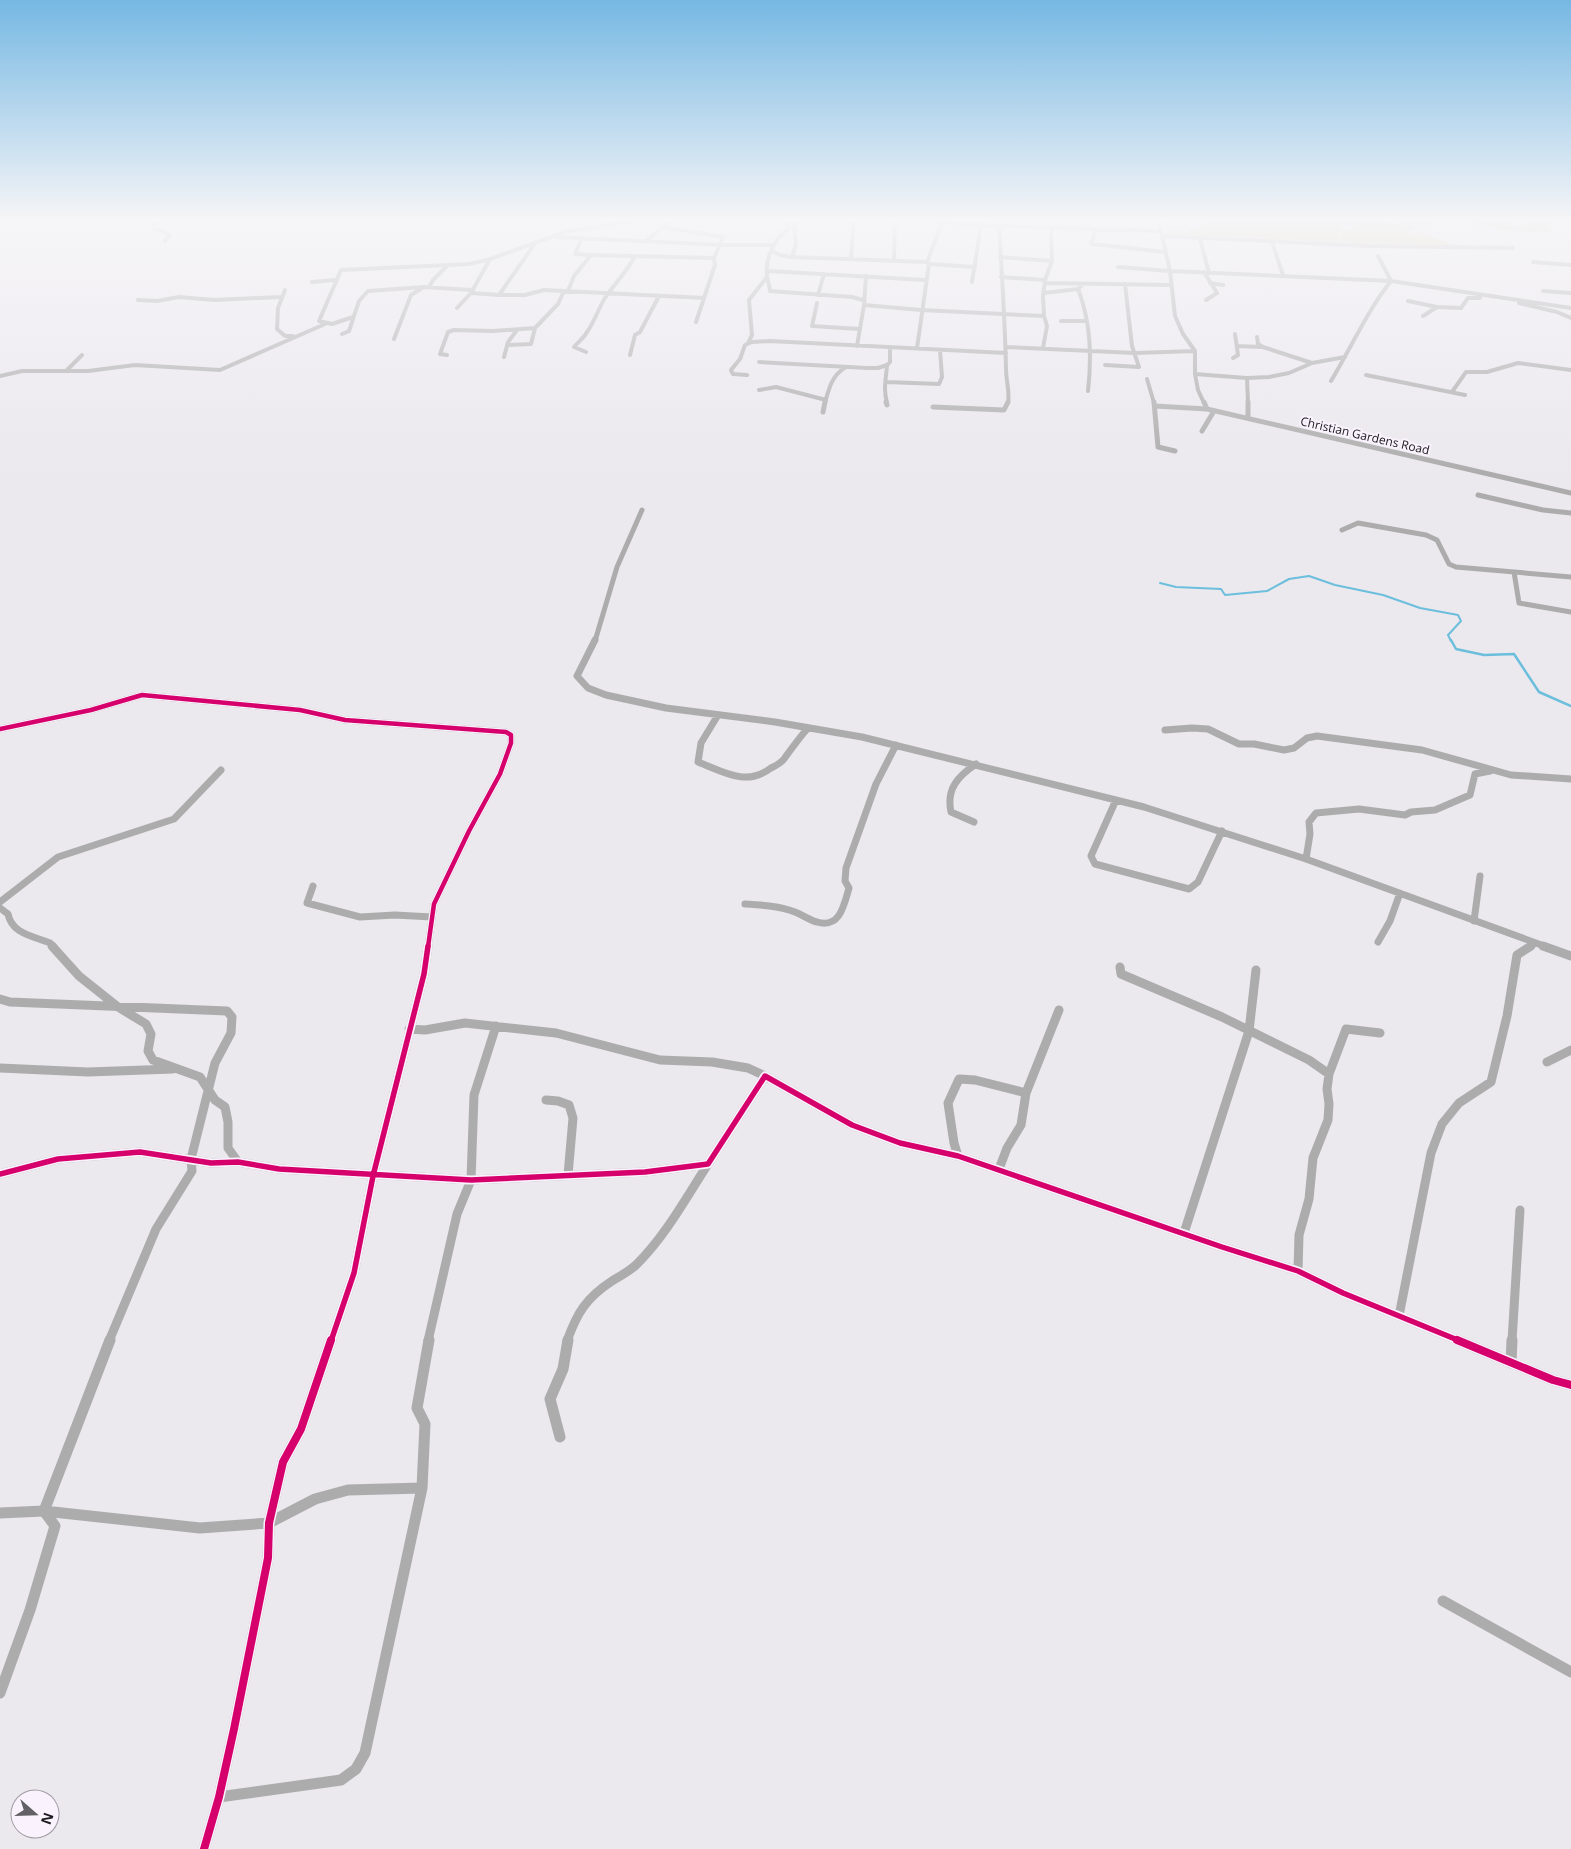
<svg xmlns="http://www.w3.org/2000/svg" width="1571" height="1849" font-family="'Open Sans',sans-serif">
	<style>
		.education { fill: #e5e1f0 }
		.green { fill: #d2d5a6 }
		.forest { fill: #ccce9e }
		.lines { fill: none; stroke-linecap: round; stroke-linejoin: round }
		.stream-far1 { stroke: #6cbfdc; stroke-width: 2 }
		.stream { stroke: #6cbfdc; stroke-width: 2.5 }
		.minor-far4 { stroke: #adacad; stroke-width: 4 }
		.minor-far3 { stroke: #adacad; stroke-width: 5 }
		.minor-far2 { stroke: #adacad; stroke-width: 7 }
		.minor-far1 { stroke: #adacad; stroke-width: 9 }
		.minor { stroke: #adacad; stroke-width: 11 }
		.cycleway-far2-casing { stroke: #faf3fe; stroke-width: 7 }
		.cycleway-far1-casing { stroke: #faf3fe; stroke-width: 9 }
		.cycleway-casing { stroke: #faf3fe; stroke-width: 11 }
		.cycleway-far2 { stroke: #d6006c; stroke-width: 4.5 }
		.cycleway-far1 { stroke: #d6006c; stroke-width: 5.5 }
		.cycleway { stroke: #d6006c; stroke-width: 8 }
		.labels { text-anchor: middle; stroke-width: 4; stroke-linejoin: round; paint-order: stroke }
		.far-street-label { font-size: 12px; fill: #1a181c; stroke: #faf3fe }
	</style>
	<rect width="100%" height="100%" fill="#ebe8ee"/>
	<!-- education -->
	<path class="education" d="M1162,218H1492L1497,232L1483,243L1454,247L1372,245L1167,233Z
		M1504,218H1571V231L1522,230L1508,226Z"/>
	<!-- green -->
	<path class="green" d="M1210,218H1340L1345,225H1341L1339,242L1169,234L1168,231L1186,232L1207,224Z
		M1343,218H1347C1361,236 1392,231 1412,229L1411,226L1422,227L1406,232L1413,235L1421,233L1458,246L1340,242L1342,229H1352L1351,225L1344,223Z"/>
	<!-- forest -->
	<path class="forest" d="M1348,218H1382L1385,223L1403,225L1397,219L1423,218L1432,225H1410L1411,229C1391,230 1363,235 1348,218Z
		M1463,218H1506L1510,225C1516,228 1523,229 1528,223L1524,218L1534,220L1547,219L1552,231C1521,233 1491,232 1463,218Z"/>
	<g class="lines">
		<!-- stream-far1 -->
		<path class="stream-far1" d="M1160,583L1176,587L1221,589L1225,595L1267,591L1289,579L1309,576L1335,585L1383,595L1420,608L1458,615L1461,621L1448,635L1451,641"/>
		<!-- stream -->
		<path class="stream" d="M1451,640L1456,649L1484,655L1514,654L1539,692L1571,706"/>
		<!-- minor-far4 -->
		<path class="minor-far4" d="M163,218L152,227L170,235L165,241
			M783,218L786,221L787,228
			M909,218L967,225L1162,231
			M1158,218L1170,271L1391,281L1571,308
			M794,226C776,234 765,256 767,275C767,281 770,285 770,291L852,297L863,300
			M999,226C1002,274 1005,321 1006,369C1006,381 1010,391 1008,403
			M663,227L723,237L714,258L715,265L696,322
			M1096,229L1091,244L1166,252
			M1163,236L1368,246L1513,248
			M556,237L724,245H772
			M1200,239L1209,273
			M646,241L673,218
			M1272,242L1283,275
			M772,251L780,255L792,257L927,262
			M591,255L714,258
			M792,257L796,244L794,226L803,218
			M1000,257L1052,261
			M851,259L854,218
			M894,260L895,218
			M1533,262L1571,265
			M929,264L975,267
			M1118,267L1170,271L1175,316L1183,334L1195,351V374L1198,390L1204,403
			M768,271L925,280
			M1204,272L1217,293L1206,300
			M1001,277L1045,280
			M312,282L335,280
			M972,282L981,225
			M1045,283L1170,285
			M1210,283L1223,285
			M1083,284L1078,289C1091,322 1092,356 1088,391
			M429,287L433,280L447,266
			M285,290L278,308L277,329L285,336H293
			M568,291L574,276L591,255L575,254L581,240
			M1543,291L1571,293
			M471,293L499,295L536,242
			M1044,293L1078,289
			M499,295H525L544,290L704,298
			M818,295L824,274
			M138,300L157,301L179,297L214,300L281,297
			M1408,301L1437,307L1461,308L1468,298H1480
			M817,303L812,326L859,329
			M1519,303L1557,312L1571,318
			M864,305L921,310L1044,316
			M457,308L471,293L490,259
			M1423,316L1437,307
			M353,317L332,324L319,321L341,270L469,264L490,259L565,232L652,218
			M1061,321H1087
			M342,334L349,331L359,301L368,291L424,287L472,290
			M1257,337L1258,344L1263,347L1312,363
			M394,339L411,295L422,288
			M748,343L752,335L749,300L767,277
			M508,345L531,344L535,328L558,304L564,291
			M857,346L864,305L866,276
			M1237,346L1262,347
			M1006,347L1135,353L1195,351
			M917,348L929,264L927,262L942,223
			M1043,348L1047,326L1044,316L1043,296L1045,280L1052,261L1051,228
			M586,352L574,347C578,342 584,338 587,332C595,321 598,309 605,298C615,283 626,273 635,256
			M447,355L440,354L448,332L454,330L493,331L535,328
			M630,355L635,335L640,332L659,296
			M504,357L508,342L517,330
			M1233,358L1238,355L1235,334
			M759,362L867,368H878L887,365
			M1105,365L1139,367L1132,346L1125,284
			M67,370L82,355
			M1195,374L1247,378L1269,377L1289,373L1312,363L1345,357
			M747,375L733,374L731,370L740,359L745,345L752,342L770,341L1006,353
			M1366,375L1465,395
			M0,376L22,371H88L135,365L220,370L325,324
			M1247,378L1248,403
			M1147,379L1154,403
			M1331,381C1351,348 1367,311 1391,281L1378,256
			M886,382L939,384L942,377L940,350
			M759,390L776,387L826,400
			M1452,392L1466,372H1487L1518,363L1571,370
			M825,403C829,388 832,375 846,367
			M887,403C883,388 886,380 887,365L890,362V347"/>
		<!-- minor-far3 -->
		<path class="minor-far3" d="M886,402L887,405
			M1154,402L1158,447L1175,451
			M1204,402L1207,409
			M1248,402V418
			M1155,406L1207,409L1571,493
			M933,407L1004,410L1008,402
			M823,412L825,402
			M1202,431L1214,411
			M1478,495L1543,510L1571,513
			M1342,530L1358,523L1426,535L1437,540L1449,564L1456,567L1571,577
			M1514,572L1519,603L1571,612
			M595,641L617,567L642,510"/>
		<!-- minor-far2 -->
		<path class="minor-far2" d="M595,640L577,676L588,688L606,695L666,708L775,722L862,737L1144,807L1306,859L1547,947
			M718,715L701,743L698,762C724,772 746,787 771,768C775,766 781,763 784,759C792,748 799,738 808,728
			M0,729L91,710L142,695L300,710L345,720L506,732L511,735V743L500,774L469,831L434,904L428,947
			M1165,730L1192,728L1208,729L1239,744H1254L1284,750L1294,748L1307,738L1317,736L1422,750L1511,775L1571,779
			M1116,800L1091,856L1095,864L1189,889L1198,882L1222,831
			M974,822L951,812C946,789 958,776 976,764
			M1306,859L1310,834L1309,822L1316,813L1359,809L1405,815L1411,812L1435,810L1470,795L1475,774L1490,771
			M313,886L307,903L360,917L395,915L432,917
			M0,902L58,857L174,819L221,770
			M745,904C762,905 780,906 795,912C803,915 809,920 817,922C840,929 844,905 849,888L845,881L846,868L876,784L896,745
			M0,908L8,914C12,934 33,936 50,943L54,947
			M1474,921L1480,876
			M1378,942L1390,921L1400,893
			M1529,947L1535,943"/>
		<!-- minor-far1 -->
		<path class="minor-far1" d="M52,946L79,976L118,1007L146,1024L151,1034L148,1051L153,1060L200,1077L215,1100L225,1107L228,1122V1148L238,1162
			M1543,946L1571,956
			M1120,967L1121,974L1222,1017L1309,1060L1329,1074L1327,1089L1329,1104L1328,1120L1313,1158L1309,1199L1299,1235L1298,1271
			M0,999L10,1002L227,1011L232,1017L231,1033L215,1063L191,1159L192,1171L156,1229L109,1341
			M409,1029L425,1030L465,1023L556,1033L660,1060L712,1062L748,1068L765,1076
			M1547,1062L1571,1050
			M0,1068L88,1072L173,1069
			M1329,1074L1346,1029L1380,1033
			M546,1100L558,1101L569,1105L573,1118L568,1175
			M958,1156L954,1143L948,1103L959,1079L975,1080L1026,1093
			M999,1169L1007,1148L1021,1125L1026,1093L1059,1010
			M0,1174L58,1159L140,1152L211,1163L238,1162L279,1169L471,1180L645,1172L708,1164L765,1076L852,1125L900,1143L958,1156L1222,1247L1298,1271L1343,1293L1460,1341
			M1184,1233L1249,1031L1256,970
			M1399,1316L1431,1153L1442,1124L1459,1103L1491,1082L1507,1016L1517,955L1531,946
			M331,1341L354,1273L373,1176L424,974L428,946
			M428,1341L457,1214L471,1180L474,1095L496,1026
			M567,1341C577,1313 586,1298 612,1281C620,1276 630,1271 637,1264C666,1235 686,1198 708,1164
			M1512,1341L1520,1210"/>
		<!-- minor -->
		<path class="minor" d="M1457,1340L1553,1380L1571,1385
			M1511,1363L1512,1340
			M560,1437L550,1399L563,1369L568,1340
			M0,1513L44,1511L200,1528L269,1523L315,1499L348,1490L422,1488
			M1443,1601L1571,1672
			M0,1693L30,1610L55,1526L44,1511L110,1340
			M219,1797L341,1780L356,1769L365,1753L422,1488L425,1424L417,1408L429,1340
			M204,1849L219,1797L234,1729L268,1558L269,1523L283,1462L301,1429L331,1340"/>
		<!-- cycleway-far2 casing -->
		<g class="cycleway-far2-casing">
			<path id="cycleway-far2" d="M0,729L91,710L142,695L300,710L345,720L506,732L511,735V743L500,774L469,831L434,904L428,947"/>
		</g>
		<!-- cycleway-far1 casing -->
		<g class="cycleway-far1-casing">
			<path id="cycleway-far1" d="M0,1174L58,1159L140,1152L211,1163L238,1162L279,1169L471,1180L645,1172L708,1164L765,1076L852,1125L900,1143L958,1156L1222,1247L1298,1271L1343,1293L1460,1341
				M331,1341L354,1273L373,1176L424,974L428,946"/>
		</g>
		<!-- cycleway casing -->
		<g class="cycleway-casing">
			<path id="cycleway" d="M1457,1340L1553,1380L1571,1385
				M204,1849L219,1797L234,1729L268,1558L269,1523L283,1462L301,1429L331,1340"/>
		</g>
		<!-- cycleway-far2 -->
		<use href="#cycleway-far2" class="cycleway-far2"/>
		<!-- cycleway-far1 -->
		<use href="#cycleway-far1" class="cycleway-far1"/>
		<!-- cycleway -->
		<use href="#cycleway" class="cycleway"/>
	</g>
	<!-- sky -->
	<linearGradient id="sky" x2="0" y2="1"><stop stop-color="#76b8e3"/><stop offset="0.46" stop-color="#f6f5f7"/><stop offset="1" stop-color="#f6f5f7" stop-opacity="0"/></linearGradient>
	<rect width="1571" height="477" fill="url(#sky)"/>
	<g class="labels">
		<!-- far-street labels -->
		<g class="far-street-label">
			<text transform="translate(1365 436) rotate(13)" y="4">Christian Gardens Road</text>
		</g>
	</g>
	<!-- north arrow -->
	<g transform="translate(35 1814) rotate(110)"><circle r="24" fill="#faf3fe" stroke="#a09ba4"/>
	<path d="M0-4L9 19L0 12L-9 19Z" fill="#636166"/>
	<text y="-8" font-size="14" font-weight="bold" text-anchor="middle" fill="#1a181c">N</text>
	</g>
</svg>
